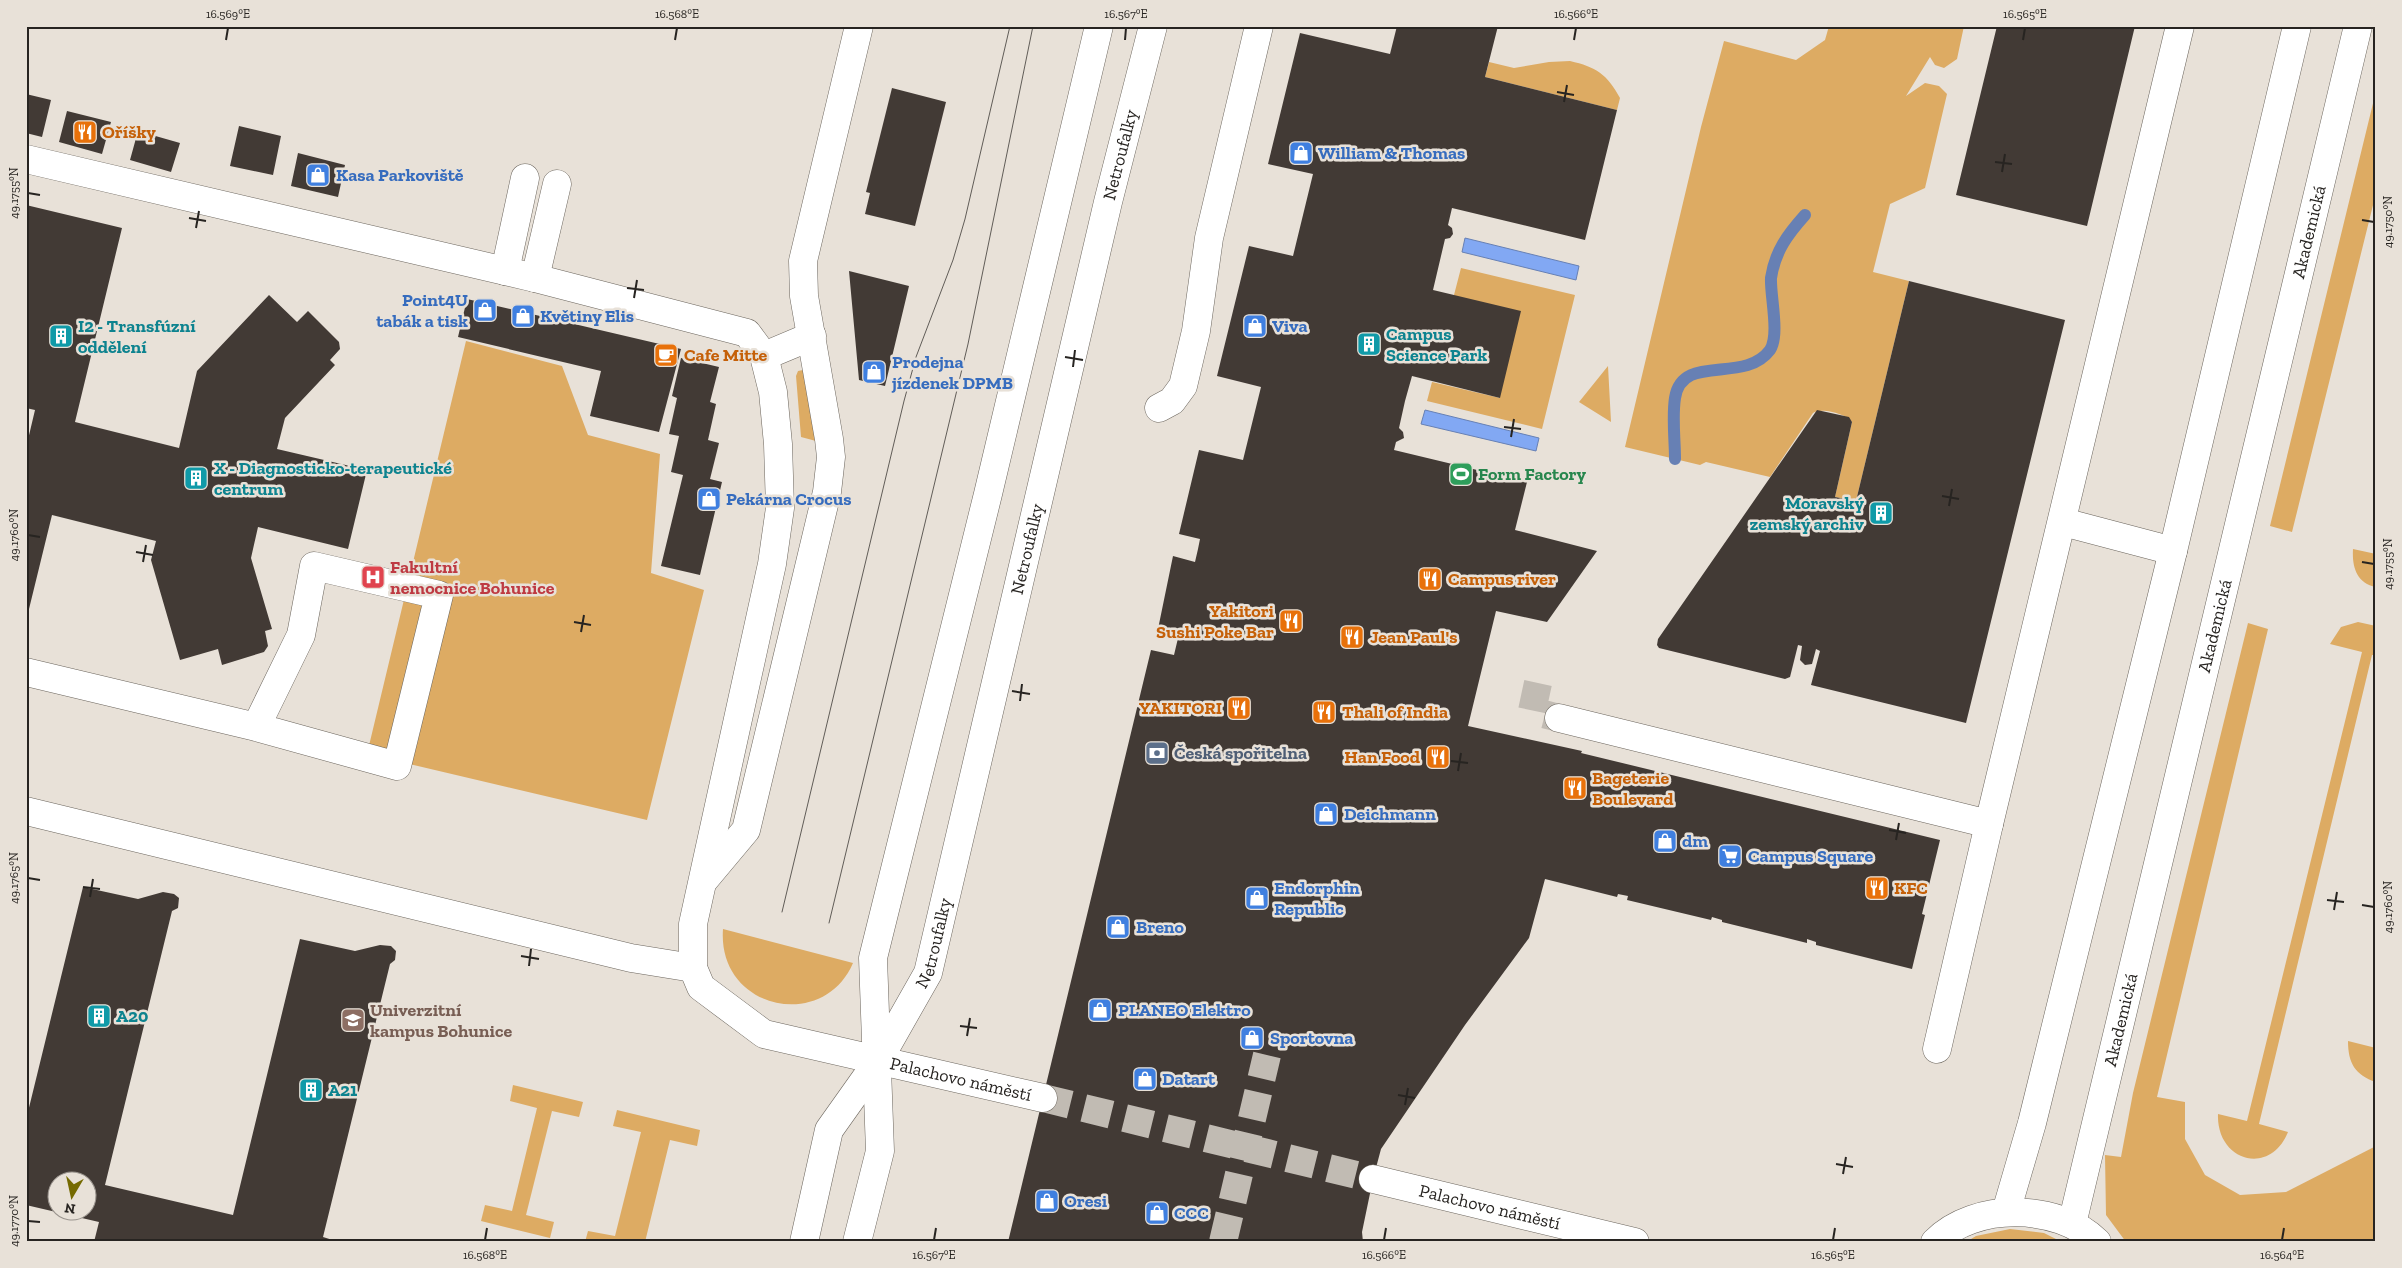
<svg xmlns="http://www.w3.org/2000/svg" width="2402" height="1268" font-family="'Zilla Slab',serif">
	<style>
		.green { fill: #ddab63 }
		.water { fill: #82a8f3; stroke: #6780b4 }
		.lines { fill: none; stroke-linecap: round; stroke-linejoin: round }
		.stream { stroke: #6780b4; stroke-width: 12 }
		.building { fill: #423a35; fill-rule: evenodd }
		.minor-tunnel { stroke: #c1bbb3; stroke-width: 28; stroke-dasharray: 28 14; stroke-linecap: butt }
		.minor-casing { stroke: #6c665e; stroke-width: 29 }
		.minor { stroke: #fff; stroke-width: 28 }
		.tram { stroke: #605c57; stroke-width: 1 }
		.ticks { fill: none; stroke: #272421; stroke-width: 2 }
		.labels { text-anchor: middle; stroke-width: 5; stroke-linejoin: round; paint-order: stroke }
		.food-label { font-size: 18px; font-weight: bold; fill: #c56008; stroke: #e8e1d8; text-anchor: start }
		.shop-label { font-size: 18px; font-weight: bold; fill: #366cbe; stroke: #e8e1d8; text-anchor: start }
		.street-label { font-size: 18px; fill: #272421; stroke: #e8e1d8 }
		.culture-label { font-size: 18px; font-weight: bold; fill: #0d838f; stroke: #e8e1d8; text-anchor: start }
		.leisure-label { font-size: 18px; font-weight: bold; fill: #27864d; stroke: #e8e1d8; text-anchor: start }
		.health-label { font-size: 18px; font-weight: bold; fill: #be3a42; stroke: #e8e1d8; text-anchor: start }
		.service-label { font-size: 18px; font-weight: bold; fill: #4e5e75; stroke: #e8e1d8; text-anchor: start }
		.education-label { font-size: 18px; font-weight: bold; fill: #785e54; stroke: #e8e1d8; text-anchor: start }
		.neatline { fill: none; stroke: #272421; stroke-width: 2 }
		.ticks-label { font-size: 12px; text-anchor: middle; fill: #272421 }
	</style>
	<rect width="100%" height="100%" fill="#e8e1d8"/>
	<!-- green -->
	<path class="green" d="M1829,26H1964L1957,59L1944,68L1935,65L1930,57L1906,96L1925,83L1939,86L1947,94L1925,188L1890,204L1873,272L1909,281L1856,501L1835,497L1852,422C1847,414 1821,407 1813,413L1770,477L1706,462L1700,465L1625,447L1701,127L1724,41L1796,60L1825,40Z
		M1570,61C1596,67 1607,74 1620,98L1617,110L1485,77L1489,62L1514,68L1549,62Z
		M2376,91V193L2292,532L2270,526Z
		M1461,268L1575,295L1542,429L1427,401L1432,382L1500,398L1454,295Z
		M466,341L562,366L588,435L660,454L651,573L704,590L647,820L367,754Z
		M1608,366L1611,422L1579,402Z
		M803,370L816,441L801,437L796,376L798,371Z
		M2353,549L2376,554V587C2356,583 2352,566 2353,549Z
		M2358,622L2376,626V655H2372L2259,1124L2288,1132C2270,1177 2216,1161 2218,1114L2247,1121L2362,652L2330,644L2341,627Z
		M2248,623L2268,629L2157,1097L2185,1102V1139L2205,1175L2240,1195L2286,1192L2376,1146V1242H2126L2106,1215L2105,1155L2121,1157L2133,1093Z
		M723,929L853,963C823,1033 717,1009 723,929Z
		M2348,1041L2376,1048V1082C2355,1075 2348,1063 2348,1041Z
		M513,1085L583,1102L579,1117L552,1111L526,1215L554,1222L550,1238L481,1221L485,1205L512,1211L537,1108L510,1101Z
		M617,1110L700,1130L697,1146L670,1140L645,1242H585L588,1231L615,1236L641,1132L613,1126Z
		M2010,1229L2044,1233L2062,1242H1966L1976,1236Z"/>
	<!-- water -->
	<path class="water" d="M1465,238L1579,266L1576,280L1462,252Z
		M1425,410L1539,438L1536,451L1421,424Z"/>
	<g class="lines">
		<!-- stream -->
		<path class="stream" d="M1675,459C1675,440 1672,417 1675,398C1682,352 1744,385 1770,350C1780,335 1770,295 1771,278C1775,251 1788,234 1805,215"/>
	</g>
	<!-- building -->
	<path class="building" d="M1397,26H1498L1485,77L1617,110L1585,240L1452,208L1448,225L1452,228L1453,234L1450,238L1445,239L1433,290L1521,311L1500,398L1412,376L1405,401L1399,428L1403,432L1404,438L1396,442L1394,450L1527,482L1515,530L1597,551L1547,622L1496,611L1468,726L1582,751L1581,753L1940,840L1922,914L1925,915L1912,969L1816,945V942L1807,939V943L1722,922V920L1712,917L1711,920L1627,900L1628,896L1618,894L1617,897L1545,879L1529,938L1465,1025L1381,1149L1373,1179L1362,1232L1363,1242H1008L1151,650L1174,655L1179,634L1158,629L1173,556L1195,562L1198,549L1200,539L1179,534L1199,450L1243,460L1261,387L1217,376L1249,246L1293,256L1313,174L1268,164L1300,33L1390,54Z
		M1997,26H2135L2087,226L1956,195Z
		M892,88L946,102L915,226L865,214L870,193L866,192Z
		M26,94L51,100L42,137L26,133Z
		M67,111L111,122L102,154L59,142Z
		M239,126L281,136L273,175L230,166Z
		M138,131L180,143L171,172L130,160Z
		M298,153L345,165L338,197L291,186Z
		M26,205L122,228L75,422L179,448L197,371L269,295L297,322L308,311L339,342L340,349L330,360L335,365L285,418L277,449L367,470L348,549L258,527L251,558L272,629L265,631L268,646L264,652L222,665L218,649L180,660L151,560L156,541L52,515L29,609L26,608V448L35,410L26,408Z
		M849,271L909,286L885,386L859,380Z
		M1909,281L2065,320L1966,723L1811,685L1820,651L1816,649L1812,664L1805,665L1800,660L1802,646L1798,645L1790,677L1785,679L1659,648L1657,645L1658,639L1817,410L1849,417L1852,422L1835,497L1856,501Z
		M467,299L681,349L659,432L590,416L601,371L458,337Z
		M681,358L719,367L710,402L716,404L708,440L719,443L710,479L722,482L700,575L661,566L683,475L671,472L679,436L669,434L677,398L672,396Z
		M83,887L138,899L163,892L174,894L179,898L178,908L172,911L105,1185L233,1215L300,939L355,951L380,945L391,946L396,951L395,960L390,964L323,1237L339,1242H94L99,1222L26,1205V1120ZM58,1180H88V1210H58Z"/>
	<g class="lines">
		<!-- minor-tunnel -->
		<path class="minor-tunnel" d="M1538,683L1532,711L1559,718
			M1043,1098L1373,1179
			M1223,1242L1267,1055"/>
		<!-- minor casing -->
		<g class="minor-casing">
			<g id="minor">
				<path id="s1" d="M26,159L535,278L747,333L764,356L773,392L778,444L780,508L772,564L693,924V968L701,987L764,1034L1043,1098"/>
				<path d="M505,271L525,178"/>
				<path d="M535,278L557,184"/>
				<path d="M764,356L812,336"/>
				<path d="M1159,408L1172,401L1183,386L1196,331L1209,238L1259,26"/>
				<path d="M2063,522L2173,551"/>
				<path d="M26,672L256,727L397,766L439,595L314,566L301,635L256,727"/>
				<path d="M1559,718L1989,824L2180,26"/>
				<path d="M26,811L631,958L693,968"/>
				<path d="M705,879L746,830L827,492L831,457L829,439L804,296L803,261L859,26"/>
				<path d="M1937,1049L1989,824"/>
				<path id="s2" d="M1373,1179L1635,1242"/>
				<path d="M2006,1212L2032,1123L2173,551L2297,26"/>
				<path id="s3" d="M2072,1224L2358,26"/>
				<path id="s4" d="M804,1242L829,1130L878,1061L928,973L1108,202L1153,26"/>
				<path d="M857,1242L880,1151L873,958L988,494L1099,26"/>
				<path d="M1935,1242C1974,1202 2058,1203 2097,1242"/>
			</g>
		</g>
		<!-- minor -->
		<use href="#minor" class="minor"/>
		<!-- tram -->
		<path class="tram" d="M782,912L904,401L916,357L953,260L965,219L1010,26
			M829,923L968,344L1033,26"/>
	</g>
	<!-- ticks -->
	<path class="ticks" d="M226,40L228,28M675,40L677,28M1125,40L1126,28M1574,40L1576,28M2023,40L2025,28M1557,92L1574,95M1564,102L1567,85M1995,162L2012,164M2002,172L2005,154M28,193L40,195M189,218L206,221M2362,220L2374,222M196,228L199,211M627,288L644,290M634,298L637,280M1065,357L1083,360M1073,367L1075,350M1504,427L1521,429M1511,437L1514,419M1942,496L1959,499M1949,506L1952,489M28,535L40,537M136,552L153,555M143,562L146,545M2362,562L2374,564M574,622L591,625M581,632L584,615M1012,691L1030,694M1020,701L1022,684M1451,761L1468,763M1458,771L1461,753M1889,830L1906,833M1896,840L1899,823M28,878L40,880M83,887L100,889M90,897L93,879M2327,900L2344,902M2362,905L2374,907M2334,910L2337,892M521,956L539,959M529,966L531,949M960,1026L977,1028M967,1036L970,1018M1398,1095L1415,1098M1405,1105L1408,1088M1836,1164L1853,1167M1843,1174L1846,1157M28,1221L40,1222M485,1240L487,1228M934,1240L936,1228M1384,1240L1386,1228M1833,1240L1835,1228M2282,1240L2284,1228"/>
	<!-- icons -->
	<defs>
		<g id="restaurant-square" transform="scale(1.25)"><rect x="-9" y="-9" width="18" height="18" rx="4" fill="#e8710a" stroke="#e8e1d8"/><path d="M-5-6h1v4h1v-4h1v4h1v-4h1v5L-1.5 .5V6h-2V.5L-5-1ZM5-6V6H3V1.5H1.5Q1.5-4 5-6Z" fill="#fff"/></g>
		<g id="shop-square" transform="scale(1.25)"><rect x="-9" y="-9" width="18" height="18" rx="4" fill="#3f7fe0" stroke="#e8e1d8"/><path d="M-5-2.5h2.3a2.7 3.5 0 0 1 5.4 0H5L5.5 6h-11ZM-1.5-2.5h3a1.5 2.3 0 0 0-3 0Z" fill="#fff"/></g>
		<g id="building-square" transform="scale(1.25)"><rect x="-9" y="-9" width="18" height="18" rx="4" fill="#0f9aa8" stroke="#e8e1d8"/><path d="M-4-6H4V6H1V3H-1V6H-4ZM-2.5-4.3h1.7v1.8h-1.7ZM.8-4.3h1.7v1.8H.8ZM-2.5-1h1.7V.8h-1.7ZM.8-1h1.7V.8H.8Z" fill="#fff"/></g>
		<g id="cafe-square" transform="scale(1.25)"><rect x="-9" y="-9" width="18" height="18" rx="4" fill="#e8710a" stroke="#e8e1d8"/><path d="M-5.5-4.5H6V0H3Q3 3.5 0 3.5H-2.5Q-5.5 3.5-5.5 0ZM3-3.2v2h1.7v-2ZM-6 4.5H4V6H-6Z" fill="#fff"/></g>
		<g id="stadium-square" transform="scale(1.25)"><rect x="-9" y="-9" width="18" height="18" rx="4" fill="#2e9e5b" stroke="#e8e1d8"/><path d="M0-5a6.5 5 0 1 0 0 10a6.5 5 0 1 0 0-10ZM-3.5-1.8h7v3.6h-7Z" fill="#fff"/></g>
		<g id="hospital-square" transform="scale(1.25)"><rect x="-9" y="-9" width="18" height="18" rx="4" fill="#e0444e" stroke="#e8e1d8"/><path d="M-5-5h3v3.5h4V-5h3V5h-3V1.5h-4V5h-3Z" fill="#fff"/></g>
		<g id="bank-square" transform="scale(1.25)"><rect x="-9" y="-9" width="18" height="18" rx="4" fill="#5c6f8a" stroke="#e8e1d8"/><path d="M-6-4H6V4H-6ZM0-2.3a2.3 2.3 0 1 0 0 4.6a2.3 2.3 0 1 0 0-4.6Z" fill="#fff"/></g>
		<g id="supermarket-square" transform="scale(1.25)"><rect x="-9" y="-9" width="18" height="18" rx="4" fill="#3f7fe0" stroke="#e8e1d8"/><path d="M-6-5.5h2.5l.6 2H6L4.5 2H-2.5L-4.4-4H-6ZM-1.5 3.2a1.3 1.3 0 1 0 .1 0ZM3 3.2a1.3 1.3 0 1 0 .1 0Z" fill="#fff"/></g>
		<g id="university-square" transform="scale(1.25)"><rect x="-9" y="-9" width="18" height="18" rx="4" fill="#8d6e63" stroke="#e8e1d8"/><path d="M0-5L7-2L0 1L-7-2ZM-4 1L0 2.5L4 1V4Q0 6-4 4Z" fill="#fff"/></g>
	</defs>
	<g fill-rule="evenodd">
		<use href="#restaurant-square" x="85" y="132"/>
		<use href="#shop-square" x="1301" y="153"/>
		<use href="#shop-square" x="318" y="175"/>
		<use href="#shop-square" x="485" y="310"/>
		<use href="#shop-square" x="523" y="316"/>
		<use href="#shop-square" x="1255" y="326"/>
		<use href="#building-square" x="61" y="336"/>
		<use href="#building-square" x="1369" y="344"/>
		<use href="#cafe-square" x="666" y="355"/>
		<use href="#shop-square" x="874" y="372"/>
		<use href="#stadium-square" x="1461" y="474"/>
		<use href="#building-square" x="196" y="478"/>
		<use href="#shop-square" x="709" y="499"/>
		<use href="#building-square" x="1881" y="513"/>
		<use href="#hospital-square" x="373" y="577"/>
		<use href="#restaurant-square" x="1430" y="579"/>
		<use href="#restaurant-square" x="1291" y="621"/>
		<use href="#restaurant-square" x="1352" y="637"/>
		<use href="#restaurant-square" x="1239" y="708"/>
		<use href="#restaurant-square" x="1324" y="712"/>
		<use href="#bank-square" x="1157" y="753"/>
		<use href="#restaurant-square" x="1438" y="757"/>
		<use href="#restaurant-square" x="1575" y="788"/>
		<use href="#shop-square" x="1326" y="814"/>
		<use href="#shop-square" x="1665" y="841"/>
		<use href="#supermarket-square" x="1730" y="856"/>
		<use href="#restaurant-square" x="1877" y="888"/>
		<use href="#shop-square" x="1257" y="898"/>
		<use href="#shop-square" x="1118" y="927"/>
		<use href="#shop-square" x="1100" y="1010"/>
		<use href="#building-square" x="99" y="1016"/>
		<use href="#university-square" x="353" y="1020"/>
		<use href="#shop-square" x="1252" y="1038"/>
		<use href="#shop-square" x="1145" y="1079"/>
		<use href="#building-square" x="311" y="1090"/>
		<use href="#shop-square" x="1047" y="1201"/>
		<use href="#shop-square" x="1157" y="1213"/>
	</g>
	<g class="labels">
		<!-- food labels -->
		<g class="food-label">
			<text x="102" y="138">Oříšky</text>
			<text x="684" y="361">Cafe Mitte</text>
			<text x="1448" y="585">Campus river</text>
			<text x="1274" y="617" text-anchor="end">Yakitori<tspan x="1274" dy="21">Sushi Poke Bar</tspan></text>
			<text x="1370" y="643">Jean Paul's</text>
			<text x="1222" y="714" text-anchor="end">YAKITORI</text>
			<text x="1342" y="718">Thali of India</text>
			<text x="1420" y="763" text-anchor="end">Han Food</text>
			<text x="1592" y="784">Bageterie<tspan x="1592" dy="21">Boulevard</tspan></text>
			<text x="1894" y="894">KFC</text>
		</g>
		<!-- shop labels -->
		<g class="shop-label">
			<text x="1318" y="159">William &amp; Thomas</text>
			<text x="336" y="181">Kasa Parkoviště</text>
			<text x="468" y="306" text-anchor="end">Point4U<tspan x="468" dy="21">tabák a tisk</tspan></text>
			<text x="540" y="322">Květiny Elis</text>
			<text x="1272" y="332">Viva</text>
			<text x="892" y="368">Prodejna<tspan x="892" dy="21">jízdenek DPMB</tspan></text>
			<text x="726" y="505">Pekárna Crocus</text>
			<text x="1344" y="820">Deichmann</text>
			<text x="1682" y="847">dm</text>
			<text x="1748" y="862">Campus Square</text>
			<text x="1274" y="894">Endorphin<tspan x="1274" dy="21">Republic</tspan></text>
			<text x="1136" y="933">Breno</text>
			<text x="1118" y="1016">PLANEO Elektro</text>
			<text x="1270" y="1044">Sportovna</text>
			<text x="1162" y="1085">Datart</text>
			<text x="1064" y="1207">Oresi</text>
			<text x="1174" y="1219">CCC</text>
		</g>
		<!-- street labels -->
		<g class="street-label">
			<text dy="6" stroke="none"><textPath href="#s4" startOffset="1141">Netroufalky</textPath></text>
			<text dy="6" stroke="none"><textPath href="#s3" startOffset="1020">Akademická</textPath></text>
			<text dy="6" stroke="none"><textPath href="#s4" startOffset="736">Netroufalky</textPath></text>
			<text dy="6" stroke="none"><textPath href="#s3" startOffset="615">Akademická</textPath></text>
			<text dy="6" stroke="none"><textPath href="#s4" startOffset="331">Netroufalky</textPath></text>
			<text dy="6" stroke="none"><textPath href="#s3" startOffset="210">Akademická</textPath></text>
			<text dy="6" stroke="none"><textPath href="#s1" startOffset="1694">Palachovo náměstí</textPath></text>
			<text dy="6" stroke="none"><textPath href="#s2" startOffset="120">Palachovo náměstí</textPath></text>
		</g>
		<!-- culture labels -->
		<g class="culture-label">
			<text x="78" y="332">I2 - Transfúzní<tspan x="78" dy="21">oddělení</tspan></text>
			<text x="1386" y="340">Campus<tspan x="1386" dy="21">Science Park</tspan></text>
			<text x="214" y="474">X - Diagnosticko-terapeutické<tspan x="214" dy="21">centrum</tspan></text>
			<text x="1864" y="509" text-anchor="end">Moravský<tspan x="1864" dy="21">zemský archiv</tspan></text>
			<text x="116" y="1022">A20</text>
			<text x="328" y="1096">A21</text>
		</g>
		<!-- leisure labels -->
		<g class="leisure-label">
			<text x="1478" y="480">Form Factory</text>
		</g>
		<!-- health labels -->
		<g class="health-label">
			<text x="390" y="573">Fakultní<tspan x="390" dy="21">nemocnice Bohunice</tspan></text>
		</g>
		<!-- service labels -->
		<g class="service-label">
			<text x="1174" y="759">Česká spořitelna</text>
		</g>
		<!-- education labels -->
		<g class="education-label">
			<text x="370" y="1016">Univerzitní<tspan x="370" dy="21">kampus Bohunice</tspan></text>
		</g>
	</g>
	<!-- border -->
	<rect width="2402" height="1268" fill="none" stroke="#e8e1d8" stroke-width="55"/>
	<!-- north arrow -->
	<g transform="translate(72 1196) rotate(189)"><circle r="24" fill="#e8e1d8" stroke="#9b958f"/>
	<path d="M0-4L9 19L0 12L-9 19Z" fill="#756a01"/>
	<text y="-8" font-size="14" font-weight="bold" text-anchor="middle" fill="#272421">N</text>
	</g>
	<rect x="28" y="28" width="2346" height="1212" class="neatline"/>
	<g class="ticks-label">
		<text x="228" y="18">16.569°E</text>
		<text x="677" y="18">16.568°E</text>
		<text x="1126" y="18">16.567°E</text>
		<text x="1576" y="18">16.566°E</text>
		<text x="2025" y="18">16.565°E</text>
		<text transform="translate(14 193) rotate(-90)" y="4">49.1755°N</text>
		<text transform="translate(2388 222) rotate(-90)" y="4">49.1750°N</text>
		<text transform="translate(14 535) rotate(-90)" y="4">49.1760°N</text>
		<text transform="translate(2388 564) rotate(-90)" y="4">49.1755°N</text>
		<text transform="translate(14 878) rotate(-90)" y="4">49.1765°N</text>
		<text transform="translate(2388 907) rotate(-90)" y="4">49.1760°N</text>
		<text transform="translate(14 1221) rotate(-90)" y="4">49.1770°N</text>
		<text x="485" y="1259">16.568°E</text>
		<text x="934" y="1259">16.567°E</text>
		<text x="1384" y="1259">16.566°E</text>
		<text x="1833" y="1259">16.565°E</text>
		<text x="2282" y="1259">16.564°E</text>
	</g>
</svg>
